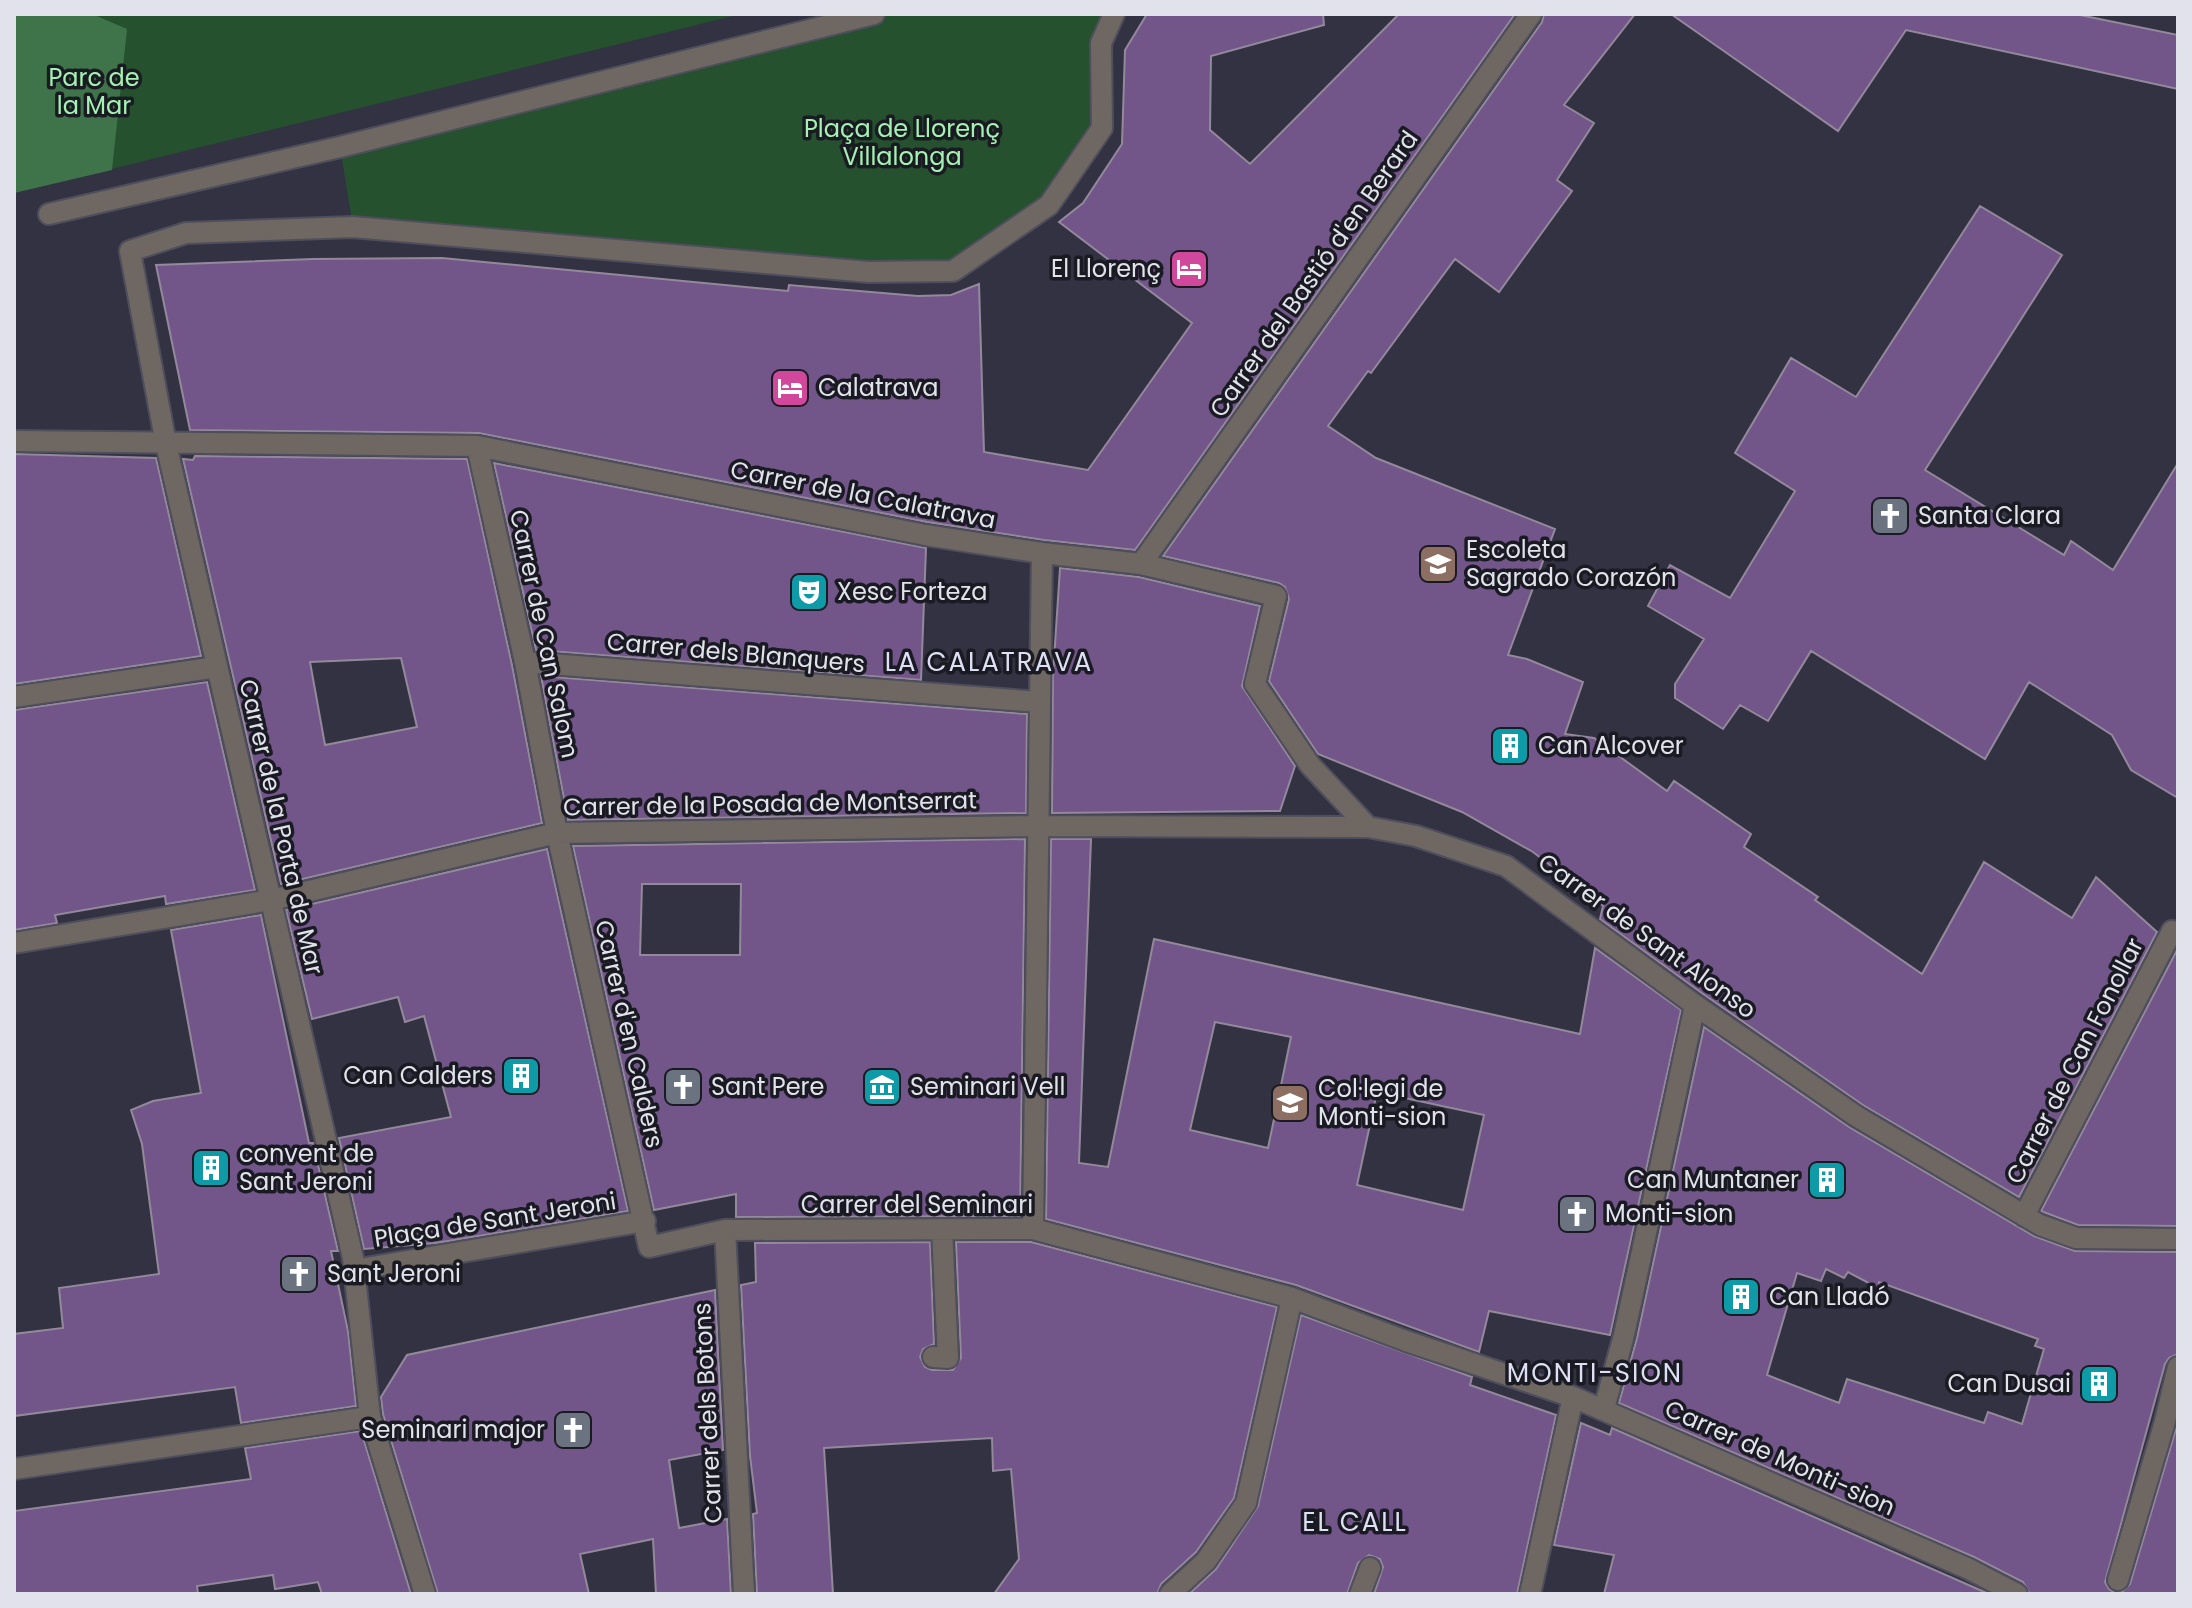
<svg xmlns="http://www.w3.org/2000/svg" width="2192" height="1608" font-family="Poppins,sans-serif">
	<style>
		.green { fill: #25512f }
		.forest { fill: #3f744a }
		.building { fill: #725589; stroke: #93899b; stroke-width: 2; fill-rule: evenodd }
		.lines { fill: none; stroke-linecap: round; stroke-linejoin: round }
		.street-casing { stroke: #4e4e5d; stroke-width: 24 }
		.street { stroke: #6f6762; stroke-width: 20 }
		.labels { text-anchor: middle; stroke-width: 7; stroke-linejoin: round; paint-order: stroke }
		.park-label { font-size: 24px; fill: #a4f2b1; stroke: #1a1b22 }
		.poi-label { font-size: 24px; fill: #e2e2ec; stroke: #1a1b22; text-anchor: start }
		.street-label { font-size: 24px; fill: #e2e2ec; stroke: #1a1b22 }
		.neighbourhood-label { font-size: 26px; letter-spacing: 2px; fill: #dedff4; stroke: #1a1b22 }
	</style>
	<rect width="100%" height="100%" fill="#323242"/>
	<!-- green -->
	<path class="green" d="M14,14H741L14,193Z
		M874,14H1114L1101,128L1049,205L953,271L353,227L340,147Z"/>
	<!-- forest -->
	<path class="forest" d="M14,14H92L127,29L112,170L14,193Z"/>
	<!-- building -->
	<path class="building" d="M1147,14H1323L1324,25L1211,56L1210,130L1250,164L1399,14H1515L1135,550L1044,540L927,522L479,433L190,430L156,265L313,259L442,258L788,291L789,285L918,296L951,295L979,284L984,452L1088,470L1192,323L1059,222L1083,203L1122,144L1125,50Z
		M1544,14H1635L1564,105L1594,123L1557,180L1572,191L1499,292L1455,259L1371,373L1368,371L1328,426L1376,458L1555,529L1508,655L1527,659L1583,682L1565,734L1594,738L1667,791L1674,781L1751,834L1744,847L1818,897L1815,900L1922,974L1984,862L2072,918L2096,877L2157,932L2019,1197L1863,1105L1703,994L1600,919L1603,906L1533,852L1462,812L1318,754L1269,681L1289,599L1285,587L1279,583L1163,556L1542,22Z
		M1671,14H2075L2178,35V89L1906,30L1838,131Z
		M1980,206L2062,255L1925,470L2064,555L2071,541L2113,570L2178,463V798L2131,770L2112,735L2029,682L1985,759L1811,651L1768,721L1740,705L1723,729L1675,698V684L1704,639L1648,606L1670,565L1730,598L1795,491L1735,453L1791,358L1856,397Z
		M14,454L156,458L201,656L14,684Z
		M195,456L467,459L512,665L542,823L281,884L183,459L193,460ZM401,658L417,727L325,745L310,662Z
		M494,463L926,548L921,680L536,650Z
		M1060,568L1139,577L1260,606L1242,686L1295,766L1280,811L1052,813L1053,675Z
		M541,676L1027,714L1026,813L568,820Z
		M207,682L255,890L166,904L165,896L55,915L57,923L14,930V710Z
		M1025,839L1020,1216L736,1217V1194L654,1210L573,846ZM642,884H741L740,955H640Z
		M1051,839H1091L1079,1163L1108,1167L1154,939L1580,1034L1595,948L1681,1010L1610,1335L1489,1311L1479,1352L1296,1285L1046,1219ZM1215,1022L1291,1037L1268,1148L1190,1130ZM1377,1092L1484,1115L1463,1210L1357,1185Z
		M547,849L628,1211L436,1243L364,1249L339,1138L451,1117L424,1016L405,1022L398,997L312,1019L286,910Z
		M261,915L309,1143H313L338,1251H331L348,1331L356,1406L241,1423L235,1387L14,1416V1334L63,1328L59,1288L159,1274L142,1144L131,1110L153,1101L201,1093L171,930Z
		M2177,950L2178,1226L2078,1225L2046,1213L2041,1211Z
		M1704,1027L1849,1127L2034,1236L2075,1251L2178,1252V1354L2169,1358L2165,1364L2105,1582L2109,1589L2115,1593L2122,1592L2130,1584L2178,1422V1594H2030L2023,1582L1974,1557L1619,1403L1637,1338ZM1826,1269L1844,1278L1848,1272L1878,1288L1879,1282L2038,1339L2035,1346L2044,1349L2022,1424L1988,1412L1984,1423L1847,1379L1839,1403L1767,1375L1797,1273L1821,1281Z
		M930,1242L934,1344L923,1349L920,1357L925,1367L932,1370H953L961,1358L956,1242H1031L1277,1307L1234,1498L1196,1552L1161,1584L1157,1594H994L1019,1559L1011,1469L993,1471L992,1438L824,1448L833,1594H757L753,1514L757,1513L750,1456L741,1285L756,1282L755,1243Z
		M715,1290L723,1450L669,1460L679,1528L727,1519L731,1594H656L653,1539L580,1554L589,1594H438L383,1414L381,1397L407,1355Z
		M1301,1315L1472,1377L1470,1385L1556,1415L1517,1594H1374L1383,1567L1380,1559L1369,1555L1358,1563L1347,1594H1189L1216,1569L1258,1506Z
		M1581,1423L1610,1435L1612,1428L1989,1594H1604L1614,1555L1554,1545Z
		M361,1431L411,1594H322L318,1582L275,1589L273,1575L197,1586L198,1594H14V1511L251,1479L245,1448Z"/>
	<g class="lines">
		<!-- street casing -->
		<g class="street-casing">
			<path id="street" d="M49,214L340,147L874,14
				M14,441L477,446L925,535L1042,553L1141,564L1276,596L1255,684L1310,765L1368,827
				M477,446L525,662L557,833L649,1247L725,1230L1033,1229L1292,1298L1406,1341L1573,1397L1969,1569L2017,1594
				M1141,564L1531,14
				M525,662L1039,702
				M14,697L217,667
				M14,943L271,900L557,833L1037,826L1368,827L1416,836L1506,866L1695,1005L1856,1116L2040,1225L2076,1238L2178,1239
				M2024,1216L2172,931
				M1033,1229L1042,553
				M725,1230L744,1594
				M354,1270L645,1221
				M933,1357L948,1358L942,1229
				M1604,1409L1624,1335L1695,1005
				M14,1469L370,1417
				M2118,1580L2164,1425L2178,1367
				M425,1594L370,1417L353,1258L166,444L130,251L186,233L353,227L869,272L953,271L1049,205L1102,128L1101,43L1114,14
				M1170,1594L1206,1561L1246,1503L1292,1298
				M1360,1594L1370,1568
				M1530,1594L1573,1397"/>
		</g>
		<!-- street -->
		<use href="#street" class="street"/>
	</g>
	<!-- icons -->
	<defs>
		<g id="hotel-square" transform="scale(2)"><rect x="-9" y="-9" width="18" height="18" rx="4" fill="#d1479c" stroke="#1a1b22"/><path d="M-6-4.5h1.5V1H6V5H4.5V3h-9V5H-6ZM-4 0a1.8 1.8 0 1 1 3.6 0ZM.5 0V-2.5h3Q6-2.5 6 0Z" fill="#fff"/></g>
		<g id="church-square" transform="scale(2)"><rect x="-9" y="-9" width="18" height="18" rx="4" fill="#6b7280" stroke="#1a1b22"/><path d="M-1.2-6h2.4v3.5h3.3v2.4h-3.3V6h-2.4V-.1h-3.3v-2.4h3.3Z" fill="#fff"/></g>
		<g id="school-square" transform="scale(2)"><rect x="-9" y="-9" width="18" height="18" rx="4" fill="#8d6e63" stroke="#1a1b22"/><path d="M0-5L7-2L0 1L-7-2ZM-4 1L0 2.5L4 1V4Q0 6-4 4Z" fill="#fff"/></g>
		<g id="theatre-square" transform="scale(2)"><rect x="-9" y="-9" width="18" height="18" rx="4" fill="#0f9aa8" stroke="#1a1b22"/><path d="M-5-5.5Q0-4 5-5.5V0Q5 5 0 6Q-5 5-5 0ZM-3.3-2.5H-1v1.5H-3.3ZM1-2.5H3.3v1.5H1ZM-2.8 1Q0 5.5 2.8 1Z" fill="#fff"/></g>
		<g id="building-square" transform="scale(2)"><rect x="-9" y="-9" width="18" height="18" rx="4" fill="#0f9aa8" stroke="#1a1b22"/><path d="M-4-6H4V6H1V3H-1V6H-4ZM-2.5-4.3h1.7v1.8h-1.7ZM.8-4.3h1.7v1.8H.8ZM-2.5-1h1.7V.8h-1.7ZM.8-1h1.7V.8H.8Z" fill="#fff"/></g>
		<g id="museum-square" transform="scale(2)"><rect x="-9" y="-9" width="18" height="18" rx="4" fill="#0f9aa8" stroke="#1a1b22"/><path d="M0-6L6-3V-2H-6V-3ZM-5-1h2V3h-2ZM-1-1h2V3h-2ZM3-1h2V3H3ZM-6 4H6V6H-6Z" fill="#fff"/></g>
	</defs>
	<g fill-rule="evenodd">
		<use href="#hotel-square" x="1189" y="269"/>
		<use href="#hotel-square" x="790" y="388"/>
		<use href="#church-square" x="1890" y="516"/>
		<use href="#school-square" x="1438" y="564"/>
		<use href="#theatre-square" x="809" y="592"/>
		<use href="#building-square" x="1510" y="746"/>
		<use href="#building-square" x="521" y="1076"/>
		<use href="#church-square" x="683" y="1087"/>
		<use href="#museum-square" x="882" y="1087"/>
		<use href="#school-square" x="1290" y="1103"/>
		<use href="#building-square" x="211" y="1168"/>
		<use href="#building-square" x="1827" y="1180"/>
		<use href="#church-square" x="1577" y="1214"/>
		<use href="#church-square" x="299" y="1274"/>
		<use href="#building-square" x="1741" y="1297"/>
		<use href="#building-square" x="2099" y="1384"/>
		<use href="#church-square" x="573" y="1430"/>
	</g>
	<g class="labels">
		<!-- park labels -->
		<g class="park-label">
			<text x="94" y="86">Parc de<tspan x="94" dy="28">la Mar</tspan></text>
			<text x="902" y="137">Plaça de Llorenç<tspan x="902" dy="28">Villalonga</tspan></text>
		</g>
		<!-- poi labels -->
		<g class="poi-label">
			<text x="1161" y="277" text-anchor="end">El Llorenç</text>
			<text x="818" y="396">Calatrava</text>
			<text x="1918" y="524">Santa Clara</text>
			<text x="1466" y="558">Escoleta<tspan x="1466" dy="28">Sagrado Corazón</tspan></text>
			<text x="837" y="600">Xesc Forteza</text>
			<text x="1538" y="754">Can Alcover</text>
			<text x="493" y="1084" text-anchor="end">Can Calders</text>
			<text x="711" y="1095">Sant Pere</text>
			<text x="910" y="1095">Seminari Vell</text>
			<text x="1318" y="1097">Col·legi de<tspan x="1318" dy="28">Monti-sion</tspan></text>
			<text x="239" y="1162">convent de<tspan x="239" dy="28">Sant Jeroni</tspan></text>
			<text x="1799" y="1188" text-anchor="end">Can Muntaner</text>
			<text x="1605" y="1222">Monti-sion</text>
			<text x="327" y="1282">Sant Jeroni</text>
			<text x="1769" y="1305">Can Lladó</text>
			<text x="2071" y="1392" text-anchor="end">Can Dusai</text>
			<text x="545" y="1438" text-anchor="end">Seminari major</text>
		</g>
		<!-- street labels -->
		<g class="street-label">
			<text transform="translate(1314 274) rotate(-55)" y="8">Carrer del Bastió d'en Berard</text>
			<text transform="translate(863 495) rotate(11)" y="8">Carrer de la Calatrava</text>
			<text transform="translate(544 634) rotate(78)" y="8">Carrer de Can Salom</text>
			<text transform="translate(736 653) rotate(5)" y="8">Carrer dels Blanquers</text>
			<text transform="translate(770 804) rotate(-1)" y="8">Carrer de la Posada de Montserrat</text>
			<text transform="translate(281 827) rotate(77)" y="8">Carrer de la Porta de Mar</text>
			<text transform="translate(1647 936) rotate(36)" y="8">Carrer de Sant Alonso</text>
			<text transform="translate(629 1034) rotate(77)" y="8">Carrer d'en Calders</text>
			<text transform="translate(2075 1061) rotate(-63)" y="8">Carrer de Can Fonollar</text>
			<text x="917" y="1213">Carrer del Seminari</text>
			<text transform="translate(495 1220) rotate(-9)" y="8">Plaça de Sant Jeroni</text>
			<text transform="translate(708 1413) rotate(-93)" y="8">Carrer dels Botons</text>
			<text transform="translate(1780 1458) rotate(24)" y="8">Carrer de Monti-sion</text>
		</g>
		<!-- neighbourhood labels -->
		<g class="neighbourhood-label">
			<text x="989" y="671">LA CALATRAVA</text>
			<text x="1595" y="1382">MONTI-SION</text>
			<text x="1355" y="1531">EL CALL</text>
		</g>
	</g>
	<!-- border -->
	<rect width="2192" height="1608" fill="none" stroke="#e2e2ec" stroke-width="32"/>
</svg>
